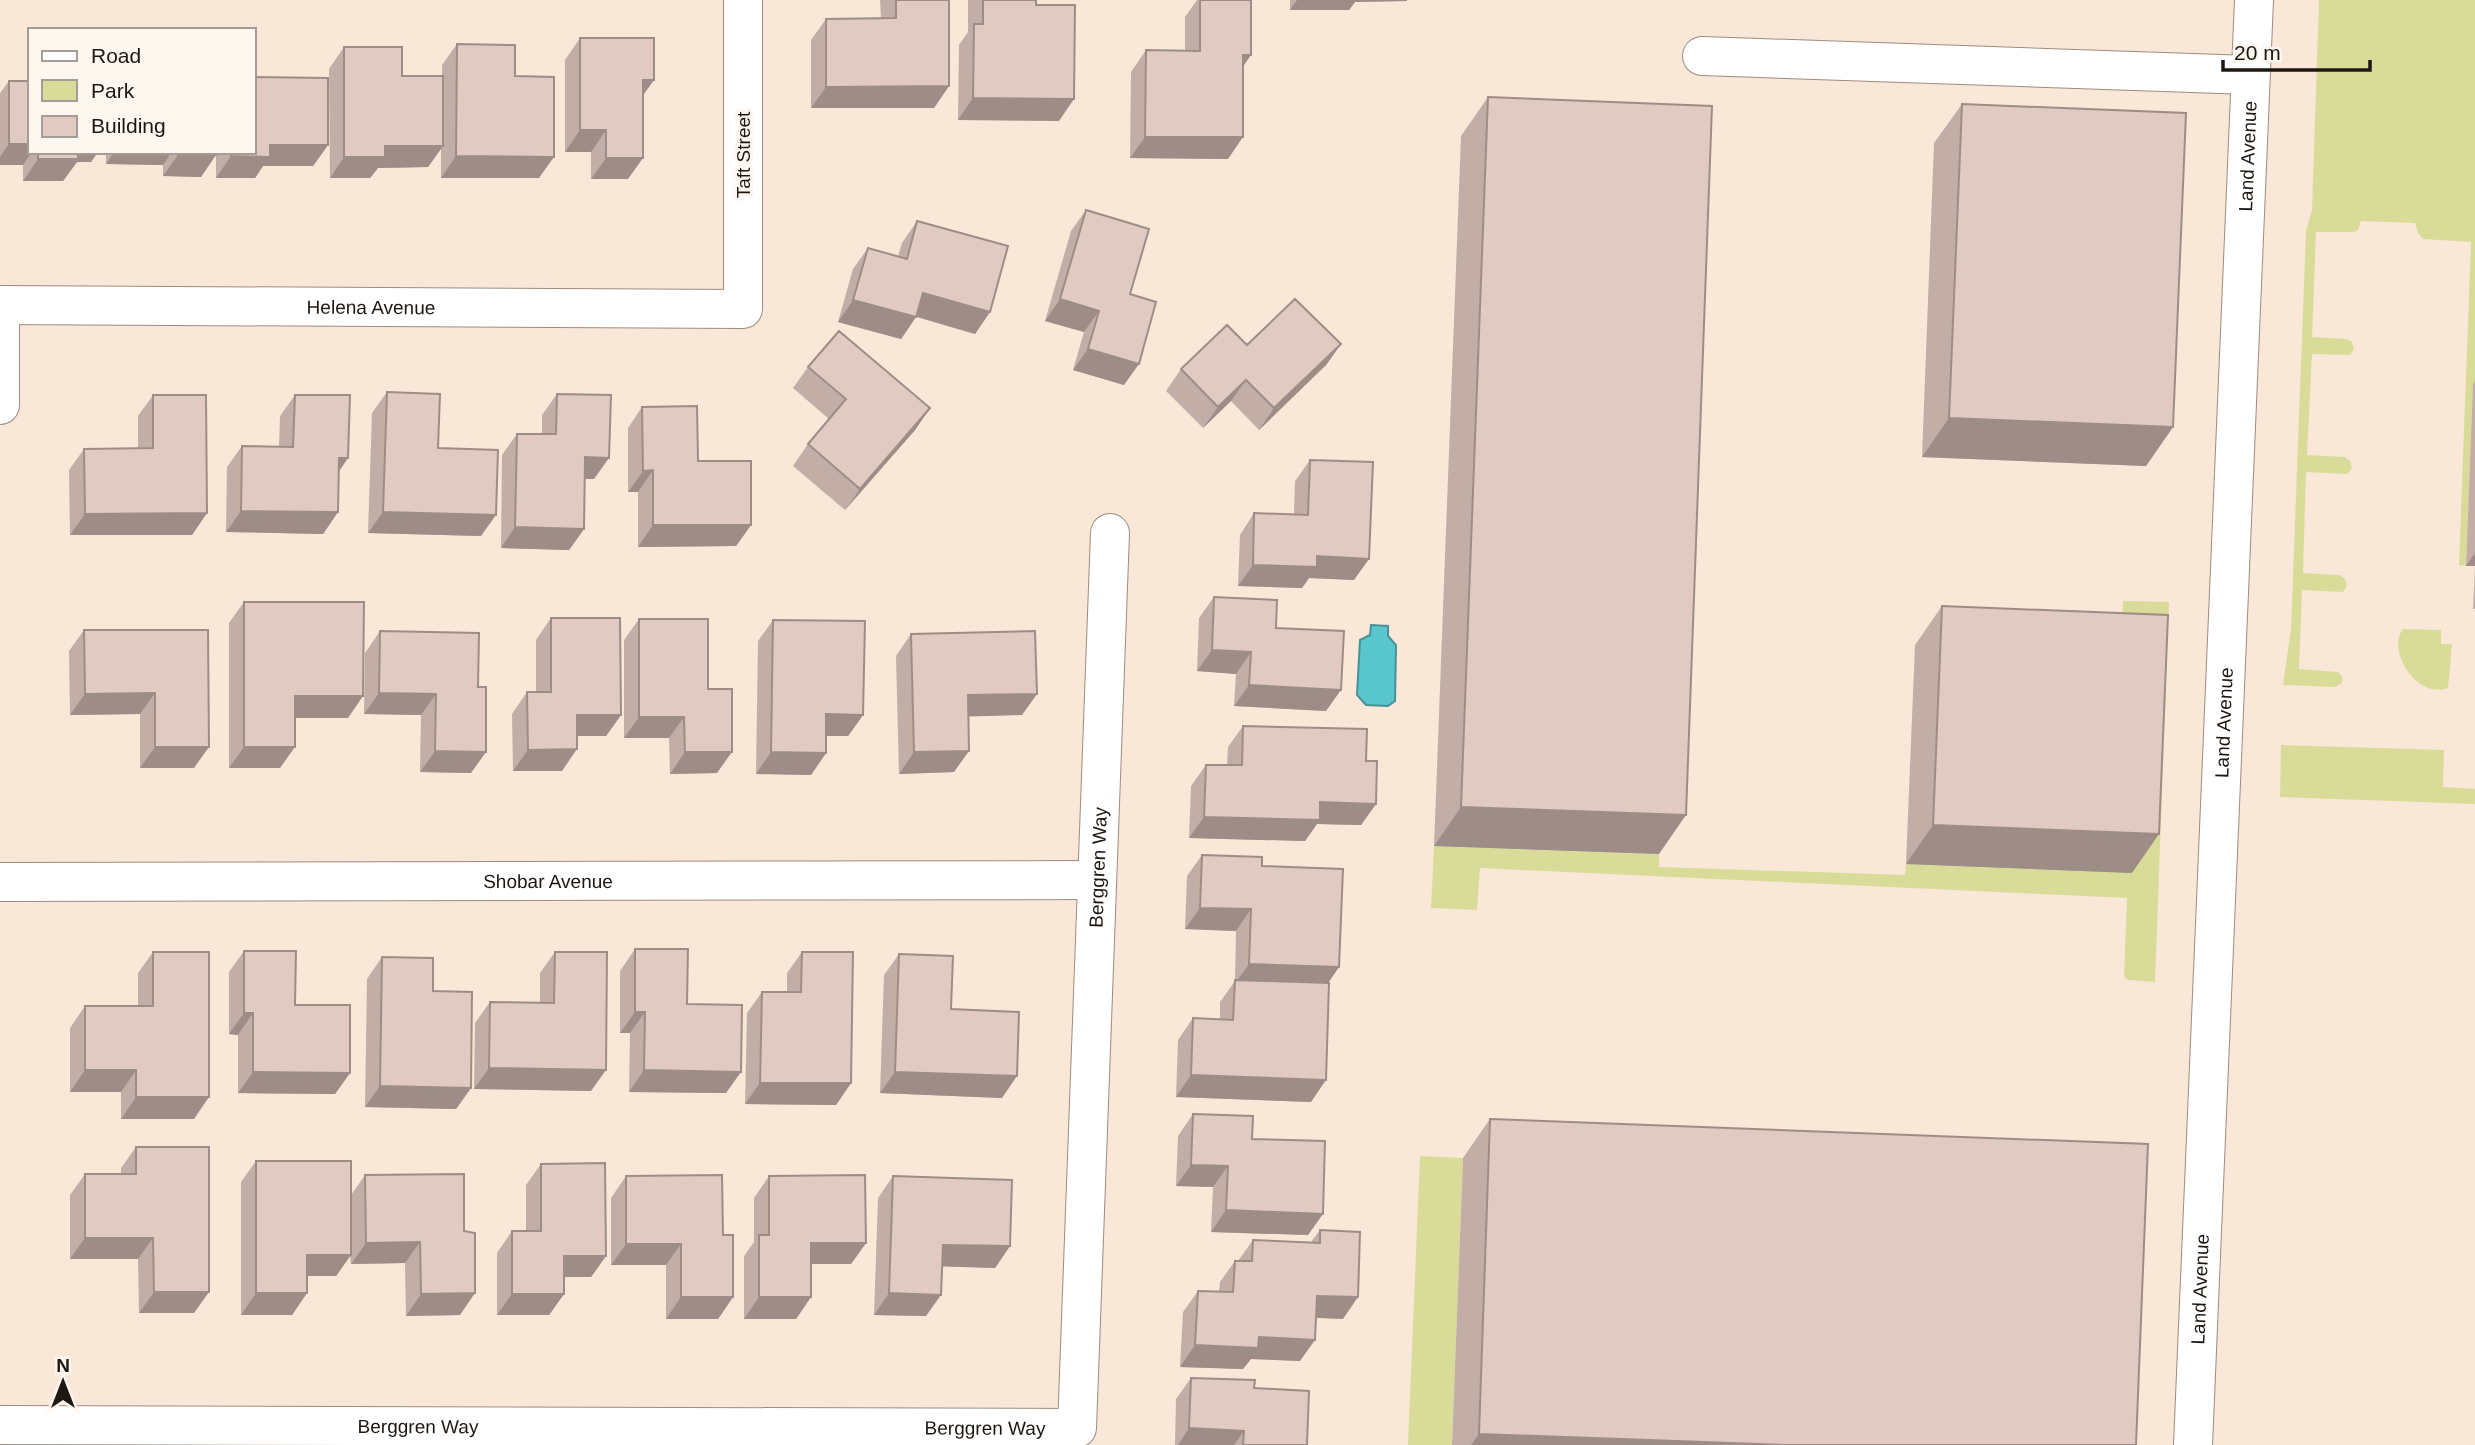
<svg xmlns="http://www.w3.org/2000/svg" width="2475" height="1445" font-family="Arial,sans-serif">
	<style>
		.green { fill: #d9dc98 }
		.water { fill: #59c6ce; stroke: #479296; stroke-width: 2 }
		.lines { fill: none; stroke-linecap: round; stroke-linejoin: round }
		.minor-casing { stroke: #9d8c7e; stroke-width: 40 }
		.minor { stroke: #fff; stroke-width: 38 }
		.wall { fill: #c2aea6 }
		.shaded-wall { fill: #9e8d87 }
		.building { fill: #e1cac1; stroke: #9e8d87; stroke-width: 2 }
		.labels { text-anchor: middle; stroke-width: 7; stroke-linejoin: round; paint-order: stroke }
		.street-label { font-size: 19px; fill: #1d1712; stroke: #fef7f0 }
	</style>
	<rect width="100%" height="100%" fill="#f9e7d8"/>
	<!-- green -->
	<path class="green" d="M2319,0H2475V384L2473,385L2466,566L2459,565L2471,242L2423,239L2418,233L2415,223L2361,221L2358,230L2354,232H2316L2312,337L2347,339L2352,342L2354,349L2350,355L2312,354L2307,455L2345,457L2350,461L2352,468L2347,474L2306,472L2303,573L2340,575L2345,579L2347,586L2343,592L2302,590L2299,669L2338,672L2342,677V683L2335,687L2283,685L2291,629L2306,231L2312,210Z
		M2123,601L2169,602L2155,982L2128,980L2124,976L2127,898L1480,868L1477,910L1431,908L1434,846L1659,854V867L1905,875L1906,864L2121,645Z
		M2403,629L2441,630V644H2452L2448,688C2417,700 2386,650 2403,629Z
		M2281,745L2444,750L2443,787L2475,789V804L2280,797Z
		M1420,1156L1463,1158L1452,1445H1408Z"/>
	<!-- water -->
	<path class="water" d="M1371,625L1388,626V636L1396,645L1395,701L1388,706L1366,705L1357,695L1360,640L1370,635Z"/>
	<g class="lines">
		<!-- minor casing -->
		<g class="minor-casing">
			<g id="minor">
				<path d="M1702,56L2250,75"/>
				<path id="s1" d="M0,305L743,309V0"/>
				<path d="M0,405V305"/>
				<path id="s2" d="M0,882L1097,880"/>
				<path id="s3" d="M0,1425L1077,1428L1110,533"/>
				<path id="s4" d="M2193,1445L2254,0"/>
			</g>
		</g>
		<!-- minor -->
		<use href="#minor" class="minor"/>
	</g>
	<!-- wall -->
	<path class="wall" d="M880,0H949V86L934,108H811V40L826,19L881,18Z
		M968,0H1036V5L1059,121L958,120L959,45L968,32Z
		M1197,0H1251L1228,159L1130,158L1131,72L1146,50L1185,51V17Z
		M1290,0H1407V1L1355,2L1349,10H1290Z
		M580,38L643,95L628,179H591V152H565V60Z
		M457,44L515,76L539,178H441V149L428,167L378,168L370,178H330L329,69L344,47L402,76H442V65Z
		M9,81L30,152H98L91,162H77L63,181H23V165H0V93Z
		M1488,97L1659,854L1434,846L1461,136Z
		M1962,104L2173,427L2146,466L1922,457L1934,143Z
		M328,145L313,166H263L255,178H216V152H254Z
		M106,152H216L201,177L163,176V165L106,164Z
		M1086,210L1130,294L1124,385L1073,370L1084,332L1045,321L1071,231Z
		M917,221L990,312L975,334L916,317L901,339L838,322L853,269L868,248L898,256L902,243Z
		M1341,344L1326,365L1259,430L1231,401L1203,428L1166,391L1181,369L1247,345Z
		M808,367L930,408L915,430L845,510L793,466L808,444L829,419L793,388Z
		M2475,381V609H2473L2475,566H2466L2473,384Z
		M387,392L438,448L481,536L368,533L372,413Z
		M557,394L594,479H585L584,529L569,550L501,548L502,455L517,434H542V415Z
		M153,395L207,513L192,535H70L69,470L84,449L138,448V416Z
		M295,395L348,458L339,472L338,512L323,534L226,532L227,467L242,446H279L280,416Z
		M642,407L698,461L751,525L736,546L638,547V492H628V428Z
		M1310,460L1354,580L1309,578L1302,588L1238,586L1240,535L1254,513L1294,514L1295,481Z
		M1214,597L1326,711L1234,706L1236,674L1197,671L1199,618Z
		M244,602L348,718H295L280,768H229V623Z
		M1942,606L2132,873L1906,864L1915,645Z
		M551,618L621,715L606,736H577L562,771H513L512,714L527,692H536V640Z
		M639,619L708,689L717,773L670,774L669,738H624V640Z
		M773,620L863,715L848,736H826V753L811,775L756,774L758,641Z
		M84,630H208L194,768H140V714L70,715L69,651Z
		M380,631L479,633L471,773L420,772L421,715L364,714L365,653Z
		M911,634L1022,715L968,716L954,772L899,774L896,656Z
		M1243,726L1366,761L1376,804L1361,825L1317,824L1305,841L1189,838L1191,786L1206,765H1227L1228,747Z
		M1202,855L1262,866L1339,967L1328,983L1311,1102L1176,1097L1178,1040L1193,1018L1220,1019V1002L1235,981L1236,931L1185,929L1187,876Z
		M635,949L687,1004L726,1093L629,1092L630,1033H620V971Z
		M244,951L295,1005L350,1073L335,1094L238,1093V1035L229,1034V972Z
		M153,952L194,1119H121V1092H70V1028L85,1006H138V973Z
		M555,952L591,1091L474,1089L475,1023L490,1002L540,1003V973Z
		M802,952L851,1083L836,1105L745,1104L747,1013L762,992H787V973Z
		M899,954L951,1009L1002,1098L880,1093L884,975Z
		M382,957L433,991L471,1088L456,1109L365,1107L367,979Z
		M1193,1114L1252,1139L1308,1235L1211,1232L1213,1187L1176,1186L1178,1136Z
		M1490,1119L2136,1445H1452L1463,1158Z
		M136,1147L194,1313H139L138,1259H70V1195L85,1174H121V1168Z
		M256,1161L351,1195L365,1175L464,1174L460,1315L406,1316L405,1263L351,1264L350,1256L336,1276H307V1293L292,1315H241V1182Z
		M541,1164L606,1256L591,1277H564V1294L549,1315H497V1253L512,1231H526V1185Z
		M626,1176L723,1235L733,1297L718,1319H666V1265H611V1198Z
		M769,1176L866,1243L851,1264H811V1297L796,1319H744V1256L754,1242V1198Z
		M893,1176L1010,1246L995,1268L942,1266L926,1316L874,1315L878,1198Z
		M1320,1230L1343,1319L1316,1318L1300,1361L1251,1359L1243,1369L1180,1367L1183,1312L1198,1291L1219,1292L1220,1282L1235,1261H1238L1253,1240L1311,1242Z
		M1191,1378L1254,1388L1307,1445H1175L1176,1399Z"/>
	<!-- shaded-wall -->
	<path class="shaded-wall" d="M1297,0H1407V1L1355,2L1349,10H1290Z
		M1243,55H1251L1236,77Z
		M643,80H654L639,101Z
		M949,86L934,108H811L826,87Z
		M973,98L1074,99L1059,121L958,120Z
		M580,130H606L591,152H565Z
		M1145,137H1243L1228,159L1130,158Z
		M9,144H30V152H32L23,165H0V157Z
		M270,145H328L313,166H263L255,178H216L231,156Z
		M385,146H443L428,167L378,168L370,178H330L344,157Z
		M70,152H98L91,162H77L63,181H23L38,159Z
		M114,152H172L163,165L106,164Z
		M178,155H216L201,177L163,176Z
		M456,156L554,157L539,178H441Z
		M606,158H643L628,179H591Z
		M923,293L990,312L975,334L908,314Z
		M1060,299L1099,311L1084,332L1045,321Z
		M853,300L916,317L901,339L838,322Z
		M1341,344L1326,365L1259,430L1274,408Z
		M1088,349L1139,364L1124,385L1073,370Z
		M1246,380L1231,401L1203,428L1218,407Z
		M930,408L915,430L845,510L860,489Z
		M1949,418L2173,427L2146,466L1922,457Z
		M585,457L609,458L594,479H570Z
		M339,458H348L333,479Z
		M653,470L638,492H628L643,471Z
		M241,511L338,512L323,534L226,532Z
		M383,512L496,515L481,536L368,533Z
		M207,513L192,535H70L85,514Z
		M653,525H751L736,546L638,547Z
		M515,527L584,529L569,550L501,548Z
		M2475,553V566H2466Z
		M1317,556L1369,559L1354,580L1309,578L1302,588L1238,586L1253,565Z
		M1212,650L1251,652L1236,674L1197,671Z
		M1249,685L1341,690L1326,711L1234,706Z
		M155,693L140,714L70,715L85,694Z
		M379,693L436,694L421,715L364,714Z
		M1037,694L1022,715L953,717L968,695Z
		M295,696H363L348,718H280Z
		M826,714L863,715L848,736H811Z
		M577,715H621L606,736H562Z
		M639,717H684L669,738H624Z
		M155,747H209L194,768H140Z
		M244,747H295L280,768H229Z
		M577,749L562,771H513L528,750Z
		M435,751L486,752L471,773L420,772Z
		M969,751L954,772L899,774L914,752Z
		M685,752H732L717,773L670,774Z
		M771,752L826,753L811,775L756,774Z
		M1320,802L1376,804L1361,825L1317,824L1305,841L1189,838L1204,817Z
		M1461,807L1686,815L1659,854L1434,846Z
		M1933,825L2159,834L2132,873L1906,864Z
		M1200,908L1251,909L1236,931L1185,929Z
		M1249,964L1339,967L1324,989L1234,985Z
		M635,1012H645L630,1033H620Z
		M244,1013H253L238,1035L229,1034Z
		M489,1068L606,1070L591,1091L474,1089Z
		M85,1070H136L121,1092H70Z
		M644,1070L741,1072L726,1093L629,1092Z
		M253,1072L350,1073L335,1094L238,1093Z
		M895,1072L1017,1076L1002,1098L880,1093Z
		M1191,1075L1326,1080L1311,1102L1176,1097Z
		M760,1083H851L836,1105L745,1104Z
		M380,1086L471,1088L456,1109L365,1107Z
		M136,1097H209L194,1119H121Z
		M1191,1165L1228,1166L1213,1187L1176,1186Z
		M1226,1210L1323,1214L1308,1235L1211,1232Z
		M85,1238H153L138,1259H70Z
		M420,1242L405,1263L351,1264L366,1243Z
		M811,1243H866L851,1264H796Z
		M626,1244H681L666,1265H611Z
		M943,1245L1010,1246L995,1268L928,1266Z
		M307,1255H351L336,1276H292Z
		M564,1256H606L591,1277H549Z
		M154,1292H209L194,1313H139Z
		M256,1293H307L292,1315H241Z
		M475,1293L460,1315L406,1316L421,1294Z
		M889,1293L941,1295L926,1316L874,1315Z
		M512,1294H564L549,1315H497Z
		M1317,1296L1358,1297L1343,1319L1302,1317Z
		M681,1297H733L718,1319H666Z
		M759,1297H811L796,1319H744Z
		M1259,1337L1315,1340L1300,1361L1251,1359L1243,1369L1180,1367L1195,1345Z
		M1189,1428L1244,1431L1234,1445H1178Z
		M1479,1434L1786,1445H1471Z"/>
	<!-- building -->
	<path class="building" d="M896,0H949V86L826,87V19L896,18Z
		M983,0H1036V5H1075L1074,99L973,98L974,24H983Z
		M1200,0H1251V55H1243V137H1145L1146,50L1200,51Z
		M580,38H654V80H643V158H606V130H580Z
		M457,44L515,45V76L554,77V157L456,156Z
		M344,47H402V76H443V146H385V157H344Z
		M254,77L328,78V145H270V157L231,156V152H254Z
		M9,81H30V144H9Z
		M1488,97L1712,106L1686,815L1461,807Z
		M1962,104L2186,113L2173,427L1949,418Z
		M38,152H78V159H38Z
		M178,152H216V155H178Z
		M1086,210L1149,229L1130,294L1156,302L1139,364L1088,349L1099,311L1060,299Z
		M917,221L1008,246L990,312L923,293L916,317L853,300L868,248L907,259Z
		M1295,299L1341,344L1274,408L1246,380L1218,407L1181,369L1227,325L1247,345Z
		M839,331L930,408L860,489L808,444L846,399L808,367Z
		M387,392L440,394L438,448L498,450L496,515L383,512Z
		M557,394L611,395L609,458L585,457L584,529L515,527L517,434H556Z
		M153,395H206L207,513L85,514L84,449L153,448Z
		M295,395H350L348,458H339L338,512L241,511L242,446L293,447Z
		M697,406L698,461H751V525H653V470L643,471L642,407Z
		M1310,460L1373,462L1369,559L1317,556V567L1253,565L1254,513L1308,515Z
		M1214,597L1277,600L1276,628L1344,631L1341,690L1249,685L1251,652L1212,650Z
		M244,602H364L363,696H295V747H244Z
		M1942,606L2168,615L2159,834L1933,825Z
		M551,618H620L621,715H577V749L528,750L527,692H551Z
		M639,619H708V689H732V752H685L684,717H639Z
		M773,620L865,621L863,715L826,714V753L771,752Z
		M84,630H208L209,747H155V693L85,694Z
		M380,631L479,633L478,687H486V752L435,751L436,694L379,693Z
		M1035,631L1037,694L968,695L969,751L914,752L911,634Z
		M1243,726L1367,729L1366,761H1377L1376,804L1320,802V820L1204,817L1206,765H1242Z
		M1202,855L1262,857V866L1343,869L1339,967L1249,964L1251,909L1200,908Z
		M635,949H688L687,1004L742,1005L741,1072L644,1070L645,1012H635Z
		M244,951H296L295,1005H350V1073L253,1072V1013H244Z
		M153,952H209V1097H136V1070H85V1006H153Z
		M555,952H607L606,1070L489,1068L490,1002L554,1003Z
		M802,952H853L851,1083H760L762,992H801Z
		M899,954L953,956L951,1009L1019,1012L1017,1076L895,1072Z
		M382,957L433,958V991L472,992L471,1088L380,1086Z
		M1235,980L1329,983L1326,1080L1191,1075L1193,1018L1233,1020Z
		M1193,1114L1253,1116L1252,1139L1325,1141L1323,1214L1226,1210L1228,1166L1191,1165Z
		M1490,1119L2148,1144L2136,1445H1786L1479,1434Z
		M136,1147H209V1292H154L153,1238H85V1174H136Z
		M256,1161H351V1255H307V1293H256Z
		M605,1163L606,1256H564V1294H512V1231H541V1164Z
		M464,1174V1231L475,1233V1293L421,1294L420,1242L366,1243L365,1175Z
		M722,1175L723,1235H733V1297H681V1244H626V1176Z
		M865,1175L866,1243H811V1297H759V1235H769V1176Z
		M893,1176L1012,1180L1010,1246L943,1245L941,1295L889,1293Z
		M1320,1230L1360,1232L1358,1297L1317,1296L1315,1340L1259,1337L1258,1348L1195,1345L1198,1291L1233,1292L1235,1261H1252L1253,1240L1320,1243Z
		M1191,1378L1255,1380L1254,1388L1309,1391L1307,1445H1243L1244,1431L1189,1428Z"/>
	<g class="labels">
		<!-- street labels -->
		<g class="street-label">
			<text transform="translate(743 155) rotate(-90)" y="7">Taft Street</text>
			<text dy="7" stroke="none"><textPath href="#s4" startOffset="1290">Land Avenue</textPath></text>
			<text dy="7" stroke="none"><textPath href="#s1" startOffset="371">Helena Avenue</textPath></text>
			<text dy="7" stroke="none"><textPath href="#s4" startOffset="723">Land Avenue</textPath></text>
			<text dy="7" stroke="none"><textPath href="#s3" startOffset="1638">Berggren Way</textPath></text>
			<text dy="7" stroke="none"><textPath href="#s2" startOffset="548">Shobar Avenue</textPath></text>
			<text dy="7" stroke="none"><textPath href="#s4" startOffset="156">Land Avenue</textPath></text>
			<text dy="7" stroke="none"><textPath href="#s3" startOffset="418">Berggren Way</textPath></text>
			<text dy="7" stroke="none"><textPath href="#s3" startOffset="985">Berggren Way</textPath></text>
		</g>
	</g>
	<!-- legend -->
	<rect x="28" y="28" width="228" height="126" fill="#fef7f0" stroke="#a49d97" stroke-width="2"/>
	<rect x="42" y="51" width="35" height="10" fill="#ffffff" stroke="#a49d97" stroke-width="2"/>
	<text x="91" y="63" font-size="21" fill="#1d1712">Road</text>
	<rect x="42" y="80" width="35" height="21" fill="#d9dc98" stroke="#a49d97" stroke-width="2"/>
	<text x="91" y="98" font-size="21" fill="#1d1712">Park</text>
	<rect x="42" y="116" width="35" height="21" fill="#e1cac1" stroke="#a49d97" stroke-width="2"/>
	<text x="91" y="133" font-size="21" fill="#1d1712">Building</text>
	<!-- north arrow -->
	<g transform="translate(63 1382)" stroke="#fef7f0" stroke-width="5" paint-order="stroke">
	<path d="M0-5L12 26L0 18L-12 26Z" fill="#1d1712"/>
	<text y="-10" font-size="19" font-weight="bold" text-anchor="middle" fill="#1d1712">N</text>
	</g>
	<!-- scale -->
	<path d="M2223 60v10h147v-10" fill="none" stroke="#1d1712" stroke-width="3.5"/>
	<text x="2234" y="60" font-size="21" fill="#1d1712" stroke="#fef7f0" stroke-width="5" paint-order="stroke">20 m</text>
</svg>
